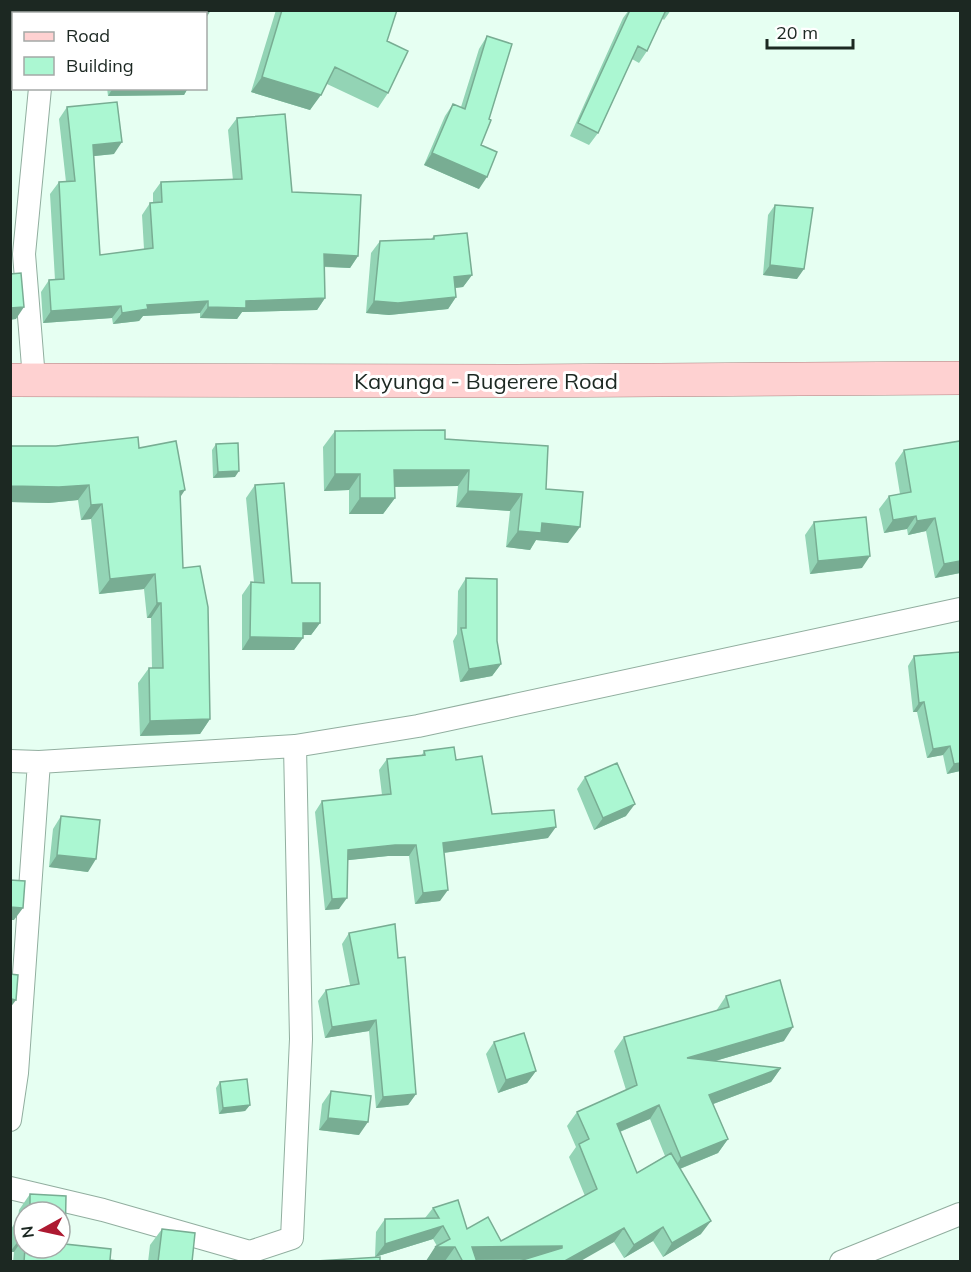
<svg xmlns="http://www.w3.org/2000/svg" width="971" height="1272" font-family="Mulish,sans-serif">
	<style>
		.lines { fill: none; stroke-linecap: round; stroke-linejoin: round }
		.street-casing { stroke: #91ae9f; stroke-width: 24 }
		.primary-casing { stroke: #ae8280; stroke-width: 34 }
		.street { stroke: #fff; stroke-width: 22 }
		.primary { stroke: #fed1d1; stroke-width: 33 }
		.wall { fill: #93d4b5; fill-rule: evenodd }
		.shaded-wall { fill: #78ad93 }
		.building { fill: #abf7d2; stroke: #78ad93; stroke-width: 1.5 }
		.labels { text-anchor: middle; stroke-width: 6; stroke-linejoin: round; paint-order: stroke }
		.street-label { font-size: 22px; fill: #1c2822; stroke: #fff }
	</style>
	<rect width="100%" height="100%" fill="#e6fff2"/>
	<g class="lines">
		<!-- street casing -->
		<g class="street-casing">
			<path id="street" d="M54,14L55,10
				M34,379L24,254L40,88
				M10,761L39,762L295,746L418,726L960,609
				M10,1120L17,1073L39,762
				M10,1188L103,1210L250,1252L292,1238L301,1039L295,746
				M841,1262L960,1214"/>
		</g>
		<!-- primary casing -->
		<g class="primary-casing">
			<path id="primary" d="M10,380L516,381L960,378"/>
		</g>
		<!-- street -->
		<use href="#street" class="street"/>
		<!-- primary -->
		<use href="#primary" class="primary"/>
	</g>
	<!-- wall -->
	<path class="wall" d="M135,10H211L206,14H135Z
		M276,10H397L387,41L388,93L378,108L327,84L310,110L251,92Z
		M629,10H671L664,20L662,18L647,51L639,63L632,59L598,133L589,145L570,136L623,18Z
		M487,36L481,145L479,189L424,165L445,116L453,104L461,107L479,49Z
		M107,88H188L184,95L108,96Z
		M67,107L114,154L94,156L100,255L144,249L142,215L150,203H153V193L161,182L233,180L228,130L237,118L292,192L358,256L350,268L324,267L325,298L317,310L242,312L237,319L200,318V313L143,316L139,321L113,324L112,318L43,323L41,292L49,280H55L50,194L59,182H66L59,119Z
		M775,205L797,279L763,275L768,215Z
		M434,236L472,275L463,287L455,288L456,297L448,309L389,315L366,313L371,253L380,241L431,239Z
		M335,431L445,439L546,489L568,543L536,540L530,550L506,547L510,511L456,507L458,486L395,487V498L383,514H349V490L324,491L323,447Z
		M216,444L235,477L213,478L212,450Z
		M10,446L139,448L180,498L183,568L210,719L200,734L140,736L138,683L149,668H152L151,618H147L144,589L99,594L91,519L81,520L78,500L49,503L10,502Z
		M904,450L960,573L935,578L926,531L908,535L907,529L884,533L879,509L889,496L900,494L895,463Z
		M255,485L292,583L320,623L311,635H303L294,650H242V595L251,582H254L246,498Z
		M814,522L862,568L810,574L805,535Z
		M466,578L497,641L501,664L492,676L460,682L453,641L457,634L458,591Z
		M960,652V771L947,774L943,755L927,758L917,712H913L908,666L914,656Z
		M424,751L456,760L492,814L548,838L444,853L440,901L415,904L409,856H388L348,860L339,909L325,910L315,812L322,801L382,795L379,770L387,759L422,755Z
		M585,777L626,816L594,830L577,789Z
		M61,816L88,872L49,867L53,829Z
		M349,933L398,958L416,1094L408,1105L376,1108L369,1031L325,1038L318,1001L326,990L350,985L342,944Z
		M726,996L784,1041L715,1061L781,1068L771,1082L713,1104L728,1139L718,1153L680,1169L701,1234L663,1257L653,1241L624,1258L614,1242L522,1260H477V1262L426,1261L437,1246L433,1239L375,1257L376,1232L385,1219L425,1218L433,1208L467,1229L501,1241L585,1196L569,1157L576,1147L567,1126L577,1112L626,1090L614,1051L624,1037L716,1011ZM650,1119L665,1156L637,1173L620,1132Z
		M494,1042L536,1071L527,1083L498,1093L486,1054Z
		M220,1082L250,1105L245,1111L219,1114L216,1088Z
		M331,1091L359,1135L319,1130L322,1104Z
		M30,1194L66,1196L65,1244L111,1249L110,1260L124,1262H13L14,1252H10L11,1229L18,1218L19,1210ZM24,1212H60V1248H24Z
		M162,1229L192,1262H148L150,1245Z"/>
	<!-- shaded-wall -->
	<path class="shaded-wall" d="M200,10H211L206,18V14H198Z
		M10,50L14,51V60L10,65Z
		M262,77L321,95L310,110L251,92Z
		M113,88H188L184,95L108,96Z
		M122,142L114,154L85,157L93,145Z
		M432,153L487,177L479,189L424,165Z
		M324,254L358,256L350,268L315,266Z
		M770,265L804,269L797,279L763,275Z
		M472,275L463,287L446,289L454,277Z
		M456,297L448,309L389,315L366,313L374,301Z
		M325,298L317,310L242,312L237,319L200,318L208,307L246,301Z
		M208,301L200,313L143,316L139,321L113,324L122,313L147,305Z
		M121,306L112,318L43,323L51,311Z
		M24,307L16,319L10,320V308Z
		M394,470H469L458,486L383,487Z
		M239,471L235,477L213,478L218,472Z
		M335,474H360L349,490L324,491Z
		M89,485L78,500L49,503L10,502V486Z
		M185,490L175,505L180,491Z
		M468,491L522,494L510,511L456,507Z
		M360,498H395L383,514H349Z
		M102,504L91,519L81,520L91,505Z
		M916,516L907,529L884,533L893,520Z
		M935,518L926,531L908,535L917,521Z
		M542,523L580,527L568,543L536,540L530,550L506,547L518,531Z
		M870,556L862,568L810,574L818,561Z
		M960,561V573L935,578L944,564Z
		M155,574L144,589L99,594L110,579Z
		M157,603H161L151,618H147Z
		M303,623H320L311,635H294Z
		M250,637L303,638L294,650H242Z
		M501,664L492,676L460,682L469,669Z
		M924,702L917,712H913L919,703Z
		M210,719L200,734L140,736L150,721Z
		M950,746L943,755L927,758L933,749Z
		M960,763V771L947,774L954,764Z
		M635,804L626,816L594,830L603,818Z
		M556,827L548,838L435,854L443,843Z
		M395,845H416L409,856H388L340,861L348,850Z
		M57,855L96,859L88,872L49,867Z
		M448,890L440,901L415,904L423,893Z
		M347,898L339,909L325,910L332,899Z
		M10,907L23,908L14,920H10Z
		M11,999L16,1000L10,1008Z
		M376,1020L369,1031L325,1038L332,1027Z
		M793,1027L784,1041L677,1072L687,1058Z
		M781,1068L771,1082L700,1109L709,1095Z
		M536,1071L527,1083L498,1093L506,1080Z
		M416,1094L408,1105L376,1108L383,1097Z
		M250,1105L245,1111L219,1114L223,1108Z
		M659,1105L650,1119L607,1137L617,1124Z
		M328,1118L368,1122L359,1135L319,1130Z
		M728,1139L718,1153L672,1172L681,1158Z
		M711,1221L701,1234L663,1257L672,1243Z
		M443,1226L433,1239L375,1257L385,1244Z
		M663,1227L653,1241L624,1258L634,1245Z
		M624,1228L614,1242L579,1262H563Z
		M22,1236H24V1237L14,1252H10Z
		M562,1246L552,1259L463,1260L472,1247Z
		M435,1247H455L445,1261H426Z"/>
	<!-- building -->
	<path class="building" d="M144,10H201L200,14H145Z
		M282,10H397L387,41L408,51L388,93L335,67L321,95L262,77Z
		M630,10H666L647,51L638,46L598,133L578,123Z
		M10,12L17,14H14V51L10,50Z
		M487,36L512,44L489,119L491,120L481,145L497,152L487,177L432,153L453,104L465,109Z
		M117,102L122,142L93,145L100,255L153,248L150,203L162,202L161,182L242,179L237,118L285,114L292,192L361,195L358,256L324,254L325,298L246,301V308L208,307V301L147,305L148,309L122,313L121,306L51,311L49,280L64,279L59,182L75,181L67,107Z
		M775,205L813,208L804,269L770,265Z
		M467,233L472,275L454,277L456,297L398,303L374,301L380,241L434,239V236Z
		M21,273L24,307L10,308V274Z
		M445,430V439L548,446L546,489L583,492L580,527L542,523L541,533L518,531L522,494L468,491L469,470H394L395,498H360V474H335V431Z
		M138,437L139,448L176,441L185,490L180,491L183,568L200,566L208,607L210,719L150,721L149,668H163L161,603H157L155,574L110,579L102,504L91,505L89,485L59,487L10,486V446H56Z
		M960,441V561L944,564L935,518L917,521L916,516L893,520L889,496L911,492L904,450Z
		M238,443L239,471L218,472L216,444Z
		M284,483L292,583H320V623H303V638L250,637L251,582L264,583L255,485Z
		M866,517L870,556L818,561L814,522Z
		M466,578L497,579V641L501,664L469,669L461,628H466Z
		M960,652V763L954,764L950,746L933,749L924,702L919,703L914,656Z
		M454,747L456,760L482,756L492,814L554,810L556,827L443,843L448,890L423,893L416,845H395L348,850L347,898L332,899L322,801L391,794L387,759L425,755L424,751Z
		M617,763L635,804L603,818L585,777Z
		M61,816L100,820L96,859L57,855Z
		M10,880L25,881L23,908L10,907Z
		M395,924L398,958L405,957L416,1094L383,1097L376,1020L332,1027L326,990L359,984L349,933Z
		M10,974L18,975L16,1000L11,999L10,1008Z
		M780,980L793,1027L687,1058L781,1068L709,1095L728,1139L681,1158L659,1105L617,1124L637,1173L671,1153L711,1221L672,1243L663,1227L634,1245L624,1228L563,1262H516L562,1248V1246L472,1247L477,1262H463L455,1247H435L450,1239L443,1226L385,1244V1219L439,1218L433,1208L458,1200L467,1229L488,1217L501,1241L597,1189L579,1144L589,1139L577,1112L637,1085L624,1037L729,1007L726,996Z
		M524,1033L536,1071L506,1080L494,1042Z
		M247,1079L250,1105L223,1108L220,1082Z
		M331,1091L371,1096L368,1122L328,1118Z
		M30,1194L66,1196L65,1244L111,1249L110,1260L124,1262H24L25,1248H60V1212H30Z
		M22,1213H24V1236H22Z
		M162,1229L195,1233L192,1262H158Z
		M380,1257V1262H317V1261Z"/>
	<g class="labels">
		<!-- street labels -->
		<g class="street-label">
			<text x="486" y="389">Kayunga - Bugerere Road</text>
		</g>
	</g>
	<!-- border -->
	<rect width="971" height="1272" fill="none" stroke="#1c2822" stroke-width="24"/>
	<!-- legend -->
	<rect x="12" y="12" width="195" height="78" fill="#ffffff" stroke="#a4a9a7" stroke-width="1.5"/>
	<rect x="24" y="32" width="30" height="9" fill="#fed1d1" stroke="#a4a9a7" stroke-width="1.5"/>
	<text x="66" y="42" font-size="18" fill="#1c2822">Road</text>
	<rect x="24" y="57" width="30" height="18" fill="#abf7d2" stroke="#a4a9a7" stroke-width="1.5"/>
	<text x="66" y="72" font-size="18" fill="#1c2822">Building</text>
	<!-- north arrow -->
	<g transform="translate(42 1230) rotate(262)"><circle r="28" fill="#ffffff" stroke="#a4a9a7" stroke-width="1.5"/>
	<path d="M0-4.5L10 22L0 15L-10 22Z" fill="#ad1931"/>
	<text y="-9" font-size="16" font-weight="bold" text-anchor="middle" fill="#1c2822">N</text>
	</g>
	<!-- scale -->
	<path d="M767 39v9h86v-9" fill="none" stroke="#1c2822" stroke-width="3"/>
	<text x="776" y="39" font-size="18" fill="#1c2822" stroke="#ffffff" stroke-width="4.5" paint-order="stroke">20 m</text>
</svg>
